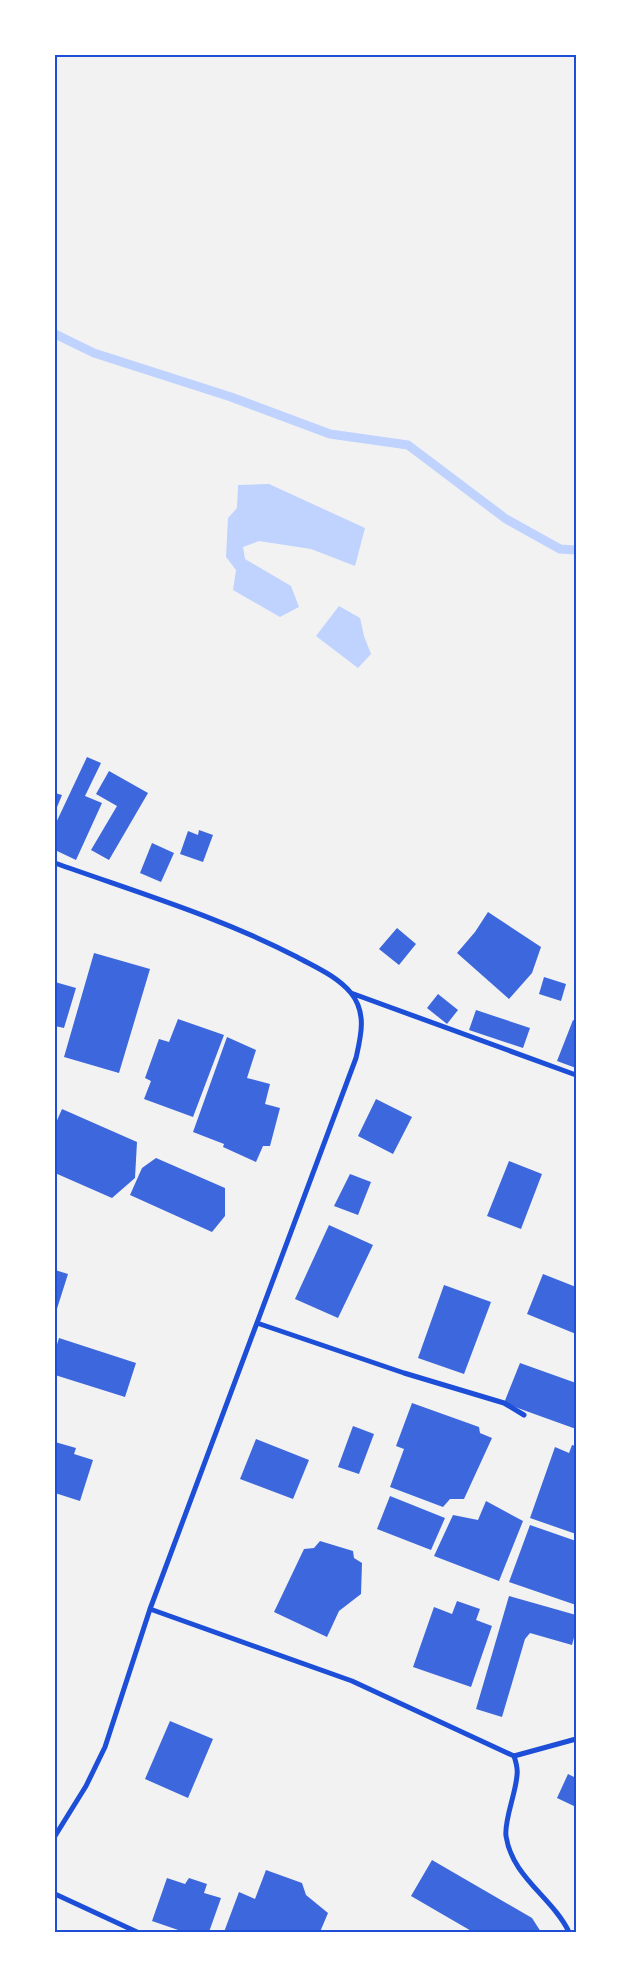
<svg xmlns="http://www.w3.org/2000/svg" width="631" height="1987" font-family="'Roboto Condensed',sans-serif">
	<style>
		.water { fill: #bfd3fe }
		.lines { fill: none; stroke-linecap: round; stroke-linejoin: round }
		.stream { stroke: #bfd3fe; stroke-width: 9 }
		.building { fill: #3d67dc }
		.minor { stroke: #1d4ed8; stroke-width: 5 }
		.neatline { fill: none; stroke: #1d4ed8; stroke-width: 2 }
	</style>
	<rect width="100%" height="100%" fill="#f2f2f2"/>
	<!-- water -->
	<path class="water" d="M269,484L365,528L355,566L311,549L259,541L243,547L245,559L291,586L299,607L280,617L233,590L236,570L226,557L228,518L237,508L238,485Z
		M339,606L360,618L364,636L371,654L358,668L316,636Z"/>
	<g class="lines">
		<!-- stream -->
		<path class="stream" d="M55,334L94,353L231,397L330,434L408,445L506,519L560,549L576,550"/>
	</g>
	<!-- building -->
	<path class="building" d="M87,757L101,763L85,796L102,803L76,860L55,850V825Z
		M109,771L148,793L109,860L91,850L117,806L96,794Z
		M55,793L62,795L55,812Z
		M199,830L213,835L203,862L180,854L188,831L198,835Z
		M152,843L174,853L161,882L140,873Z
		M488,912L541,947L532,973L509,999L457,953L475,932Z
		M397,928L416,944L399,965L379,949Z
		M94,953L150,969L119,1073L64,1057Z
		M544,977L566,984L561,1001L539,994Z
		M55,982L76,988L64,1028L55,1026Z
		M438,994L458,1010L447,1024L427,1008Z
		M476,1010L530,1028L523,1048L469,1030Z
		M178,1019L224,1035L193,1117L144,1099L151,1081L145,1078L159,1039L169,1042Z
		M573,1020L576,1021V1068L557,1061Z
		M227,1037L256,1050L247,1078L270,1084L265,1104L280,1108L270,1146H263L256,1162L223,1147L224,1144L193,1132Z
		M376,1099L412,1117L393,1154L358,1136Z
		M62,1109L137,1142L135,1178L112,1198L55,1173V1125Z
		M156,1158L225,1188V1216L212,1232L130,1195L142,1168Z
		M509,1161L542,1174L521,1229L487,1216Z
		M350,1174L371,1182L358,1215L334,1206Z
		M329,1225L373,1245L338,1318L295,1299Z
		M55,1270L68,1274L55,1315Z
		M543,1274L576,1287V1334L527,1314Z
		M444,1285L491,1302L464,1374L418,1358Z
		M59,1338L136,1363L125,1397L55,1375V1351Z
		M520,1363L576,1383V1429L504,1403Z
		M412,1403L479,1427L480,1433L492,1438L464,1499H450L443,1507L390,1487L404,1449L396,1446Z
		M353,1426L374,1434L359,1474L338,1467Z
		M256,1439L309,1460L293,1499L240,1479Z
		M55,1442L76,1448L74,1454L93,1460L80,1501L55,1493Z
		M572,1445L576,1446V1534L530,1518L555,1447L569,1453Z
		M390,1496L445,1518L431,1550L377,1529Z
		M486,1501L523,1521L499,1581L434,1556L453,1515L478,1520Z
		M530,1525L576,1541V1605L509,1582Z
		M320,1541L353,1551L354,1558L362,1563L361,1594L339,1611L327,1637L274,1612L304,1549L314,1548Z
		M509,1596L576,1615V1630L572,1645L530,1633L525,1639L502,1717L476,1709Z
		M457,1601L480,1609L476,1620L492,1626L471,1687L413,1667L434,1607L452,1614Z
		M170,1721L213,1739L188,1798L145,1779Z
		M568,1774L576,1778V1807L557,1798Z
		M432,1860L532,1918L541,1932H473L411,1896Z
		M266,1870L302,1883L306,1895L328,1913L320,1932H224L239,1892L255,1899Z
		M167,1878L185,1884L189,1878L207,1884L204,1893L221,1898L209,1932H184L152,1921Z"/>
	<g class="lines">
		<!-- minor -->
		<path class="minor" d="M55,863C136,892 220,917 297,957C315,967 337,976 351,993C367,1013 361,1036 356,1058L150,1609L352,1681L514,1756C516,1762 518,1769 517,1775C516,1793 504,1820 506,1836C512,1877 552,1897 569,1932
			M351,993L576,1075
			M257,1323L404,1373L504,1403L524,1415
			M514,1756L576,1739
			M55,1836L86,1786L105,1747L150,1609
			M55,1894L137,1932"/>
	</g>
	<!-- border -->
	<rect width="631" height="1987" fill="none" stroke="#ffffff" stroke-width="112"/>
	<rect x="56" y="56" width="519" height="1875" class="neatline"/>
</svg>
